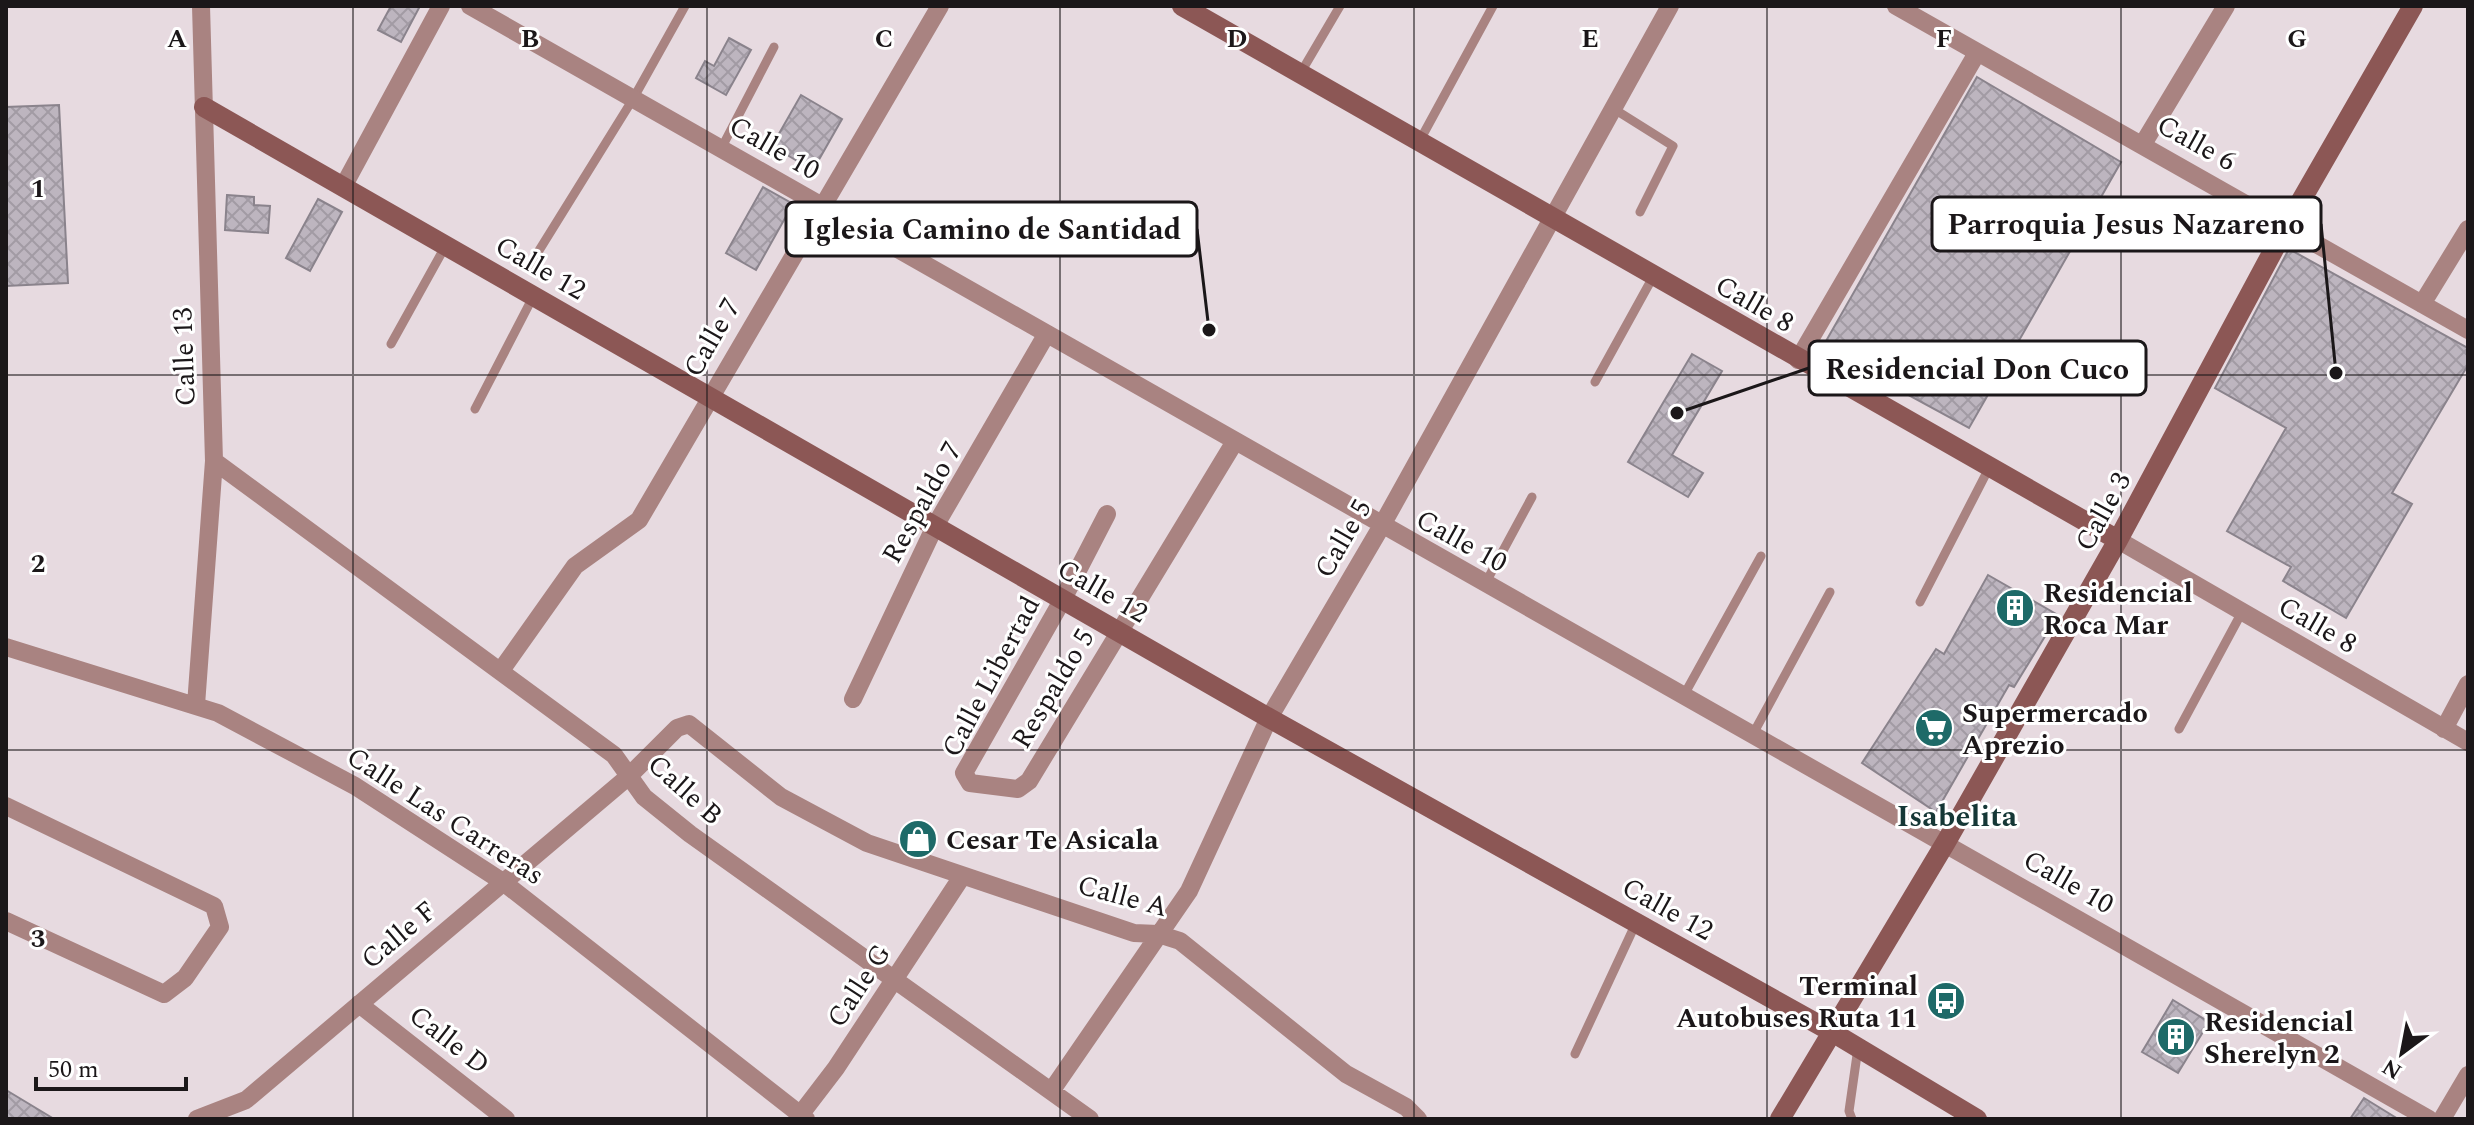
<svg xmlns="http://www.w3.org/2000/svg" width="2474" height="1125" font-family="Spectral,serif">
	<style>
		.building { fill: url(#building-cross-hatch); stroke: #8a838c; stroke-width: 2 }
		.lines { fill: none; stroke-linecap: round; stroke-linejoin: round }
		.lane { stroke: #a98381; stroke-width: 9 }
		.street { stroke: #a98381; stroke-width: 18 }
		.secondary { stroke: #8c5755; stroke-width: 20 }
		.grid { fill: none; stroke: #1b1719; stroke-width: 2; stroke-opacity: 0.55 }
		.labels { text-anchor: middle; stroke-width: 6; stroke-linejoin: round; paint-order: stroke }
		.street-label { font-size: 28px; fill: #1b1719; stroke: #fff }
		.poi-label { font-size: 28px; font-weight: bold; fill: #1b1719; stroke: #fff; text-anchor: start }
		.neighbourhood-label { font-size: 30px; font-weight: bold; fill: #153736; stroke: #fff }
		.grid-label { font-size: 26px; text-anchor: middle; font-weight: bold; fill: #1b1719; stroke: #fff; stroke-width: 6; stroke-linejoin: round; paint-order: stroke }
		.leader { fill: none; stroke: #1b1719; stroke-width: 3 }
		.callout-dot { fill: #1b1719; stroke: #fff; stroke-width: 3 }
		.callout { fill: #fff; stroke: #1b1719; stroke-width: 3 }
		.callout-label { font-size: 30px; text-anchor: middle; font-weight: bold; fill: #1b1719 }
	</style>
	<defs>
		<pattern id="building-cross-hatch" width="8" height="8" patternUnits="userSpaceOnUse" patternTransform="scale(2)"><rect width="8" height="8" fill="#bdb5bf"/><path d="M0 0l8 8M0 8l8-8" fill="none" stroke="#a29ba4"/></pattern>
	</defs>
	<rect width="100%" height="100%" fill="#e7dae0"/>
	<!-- building -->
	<path class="building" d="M391,6H420L401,42L378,30Z
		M729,38L751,50L726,95L696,78L705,61L714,66Z
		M1977,77L2121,162L1969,428L1822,348Z
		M801,95L842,119L817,163L804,165L772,146Z
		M59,105L68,283L6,286V107Z
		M763,187L793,204L756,270L726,253Z
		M227,195L254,197V205L270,206L268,233L225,230Z
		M318,199L342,212L310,271L286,258Z
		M2289,249L2468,348V365L2392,493L2412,504L2346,618L2283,581L2291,567L2227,531L2286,428L2215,388Z
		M1692,354L1722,371L1672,455L1703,473L1688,497L1628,462Z
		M1988,575L2058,615L2014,687L2009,685L1936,812L1862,763L1936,649L1944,654Z
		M2173,1000L2209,1022L2178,1073L2142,1052Z
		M6,1090L54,1119H6Z
		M2364,1098L2398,1119H2350Z"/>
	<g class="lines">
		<!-- lane -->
		<path class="lane" d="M1300,74L1340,6
			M1614,109L1673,146L1640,212
			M1419,142L1493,6
			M721,149L774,47
			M530,265L633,99L685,6
			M391,344L446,245
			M1595,382L1653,277
			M475,409L534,295
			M1485,584L1532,497
			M1920,602L1989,468
			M1684,695L1761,556
			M2179,729L2242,612
			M1753,734L1830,592
			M1575,1054L1636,923
			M1852,1119L1849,1111L1858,1048"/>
		<!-- street -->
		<path class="street" d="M470,6L2429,1119
			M1896,6L2468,330
			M2143,144L2226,6
			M343,187L441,6
			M2422,304L2468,229
			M1798,360L1977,53
			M214,461L614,755L644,797L690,834L1090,1119
			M1107,514L1063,599L964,773L970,783L1018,789L1029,781L1234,443
			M2118,540L2468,742
			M6,647L218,713L355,786L503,882L806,1119
			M502,669L575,566L639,520L940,6
			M853,699L935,526L1046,335
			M196,705L214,461L201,6
			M2444,729L2468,684
			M6,806L214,906L220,927L185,978L164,994L6,921
			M359,1004L506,1119
			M1052,1090L1189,891L1269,718L1381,527L1670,6
			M197,1119L246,1100L628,777L677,728L689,724L781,797L867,843L1134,933L1158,934L1180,941L1346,1074L1406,1107L1418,1119
			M797,1119L836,1068L961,878
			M2442,1119L2468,1075"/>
		<!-- secondary -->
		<path class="secondary" d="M1182,6L2118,540
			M204,107L1269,718L1832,1032L1977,1119
			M1780,1119L1946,842L2118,540L2287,225L2413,6"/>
	</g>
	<!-- grid -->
	<path class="grid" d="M353,6V1119M707,6V1119M1060,6V1119M1414,6V1119M1767,6V1119M2121,6V1119M6,375H2468M6,750H2468"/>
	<!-- icons -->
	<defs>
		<g id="building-disc" transform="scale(2)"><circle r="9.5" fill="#1e6a68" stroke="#fff"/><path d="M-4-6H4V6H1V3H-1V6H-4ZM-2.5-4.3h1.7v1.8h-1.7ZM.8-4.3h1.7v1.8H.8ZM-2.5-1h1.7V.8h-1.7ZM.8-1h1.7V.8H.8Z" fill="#fff"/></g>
		<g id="supermarket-disc" transform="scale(2)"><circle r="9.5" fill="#1e6a68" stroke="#fff"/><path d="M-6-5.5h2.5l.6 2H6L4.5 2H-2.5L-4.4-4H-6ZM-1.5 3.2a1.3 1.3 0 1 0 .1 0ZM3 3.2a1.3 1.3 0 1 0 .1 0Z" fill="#fff"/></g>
		<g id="shop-disc" transform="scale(2)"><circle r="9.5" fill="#1e6a68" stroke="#fff"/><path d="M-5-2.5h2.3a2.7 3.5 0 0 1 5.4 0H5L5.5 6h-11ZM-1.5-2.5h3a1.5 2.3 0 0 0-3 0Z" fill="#fff"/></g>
		<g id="bus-disc" transform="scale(2)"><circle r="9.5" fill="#1e6a68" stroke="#fff"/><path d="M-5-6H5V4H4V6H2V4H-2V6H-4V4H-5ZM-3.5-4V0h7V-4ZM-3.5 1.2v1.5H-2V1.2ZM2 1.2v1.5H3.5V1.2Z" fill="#fff"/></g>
	</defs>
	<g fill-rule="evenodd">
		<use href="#building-disc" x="2015" y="608"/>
		<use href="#supermarket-disc" x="1934" y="728"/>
		<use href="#shop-disc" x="918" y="839"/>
		<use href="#bus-disc" x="1946" y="1001"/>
		<use href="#building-disc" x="2176" y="1037"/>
	</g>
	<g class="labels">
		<!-- street labels -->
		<g class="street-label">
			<text transform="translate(2197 142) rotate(29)" y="10">Calle 6</text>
			<text transform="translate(775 147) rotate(30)" y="10">Calle 10</text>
			<text transform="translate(541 267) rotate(30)" y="10">Calle 12</text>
			<text transform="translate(1755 303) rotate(30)" y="10">Calle 8</text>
			<text transform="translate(711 337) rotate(-60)" y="10">Calle 7</text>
			<text transform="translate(183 357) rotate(-92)" y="10">Calle 13</text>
			<text transform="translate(921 502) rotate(-61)" y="10">Respaldo 7</text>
			<text transform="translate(2102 511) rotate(-61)" y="10">Calle 3</text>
			<text transform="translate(1342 538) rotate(-60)" y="10">Calle 5</text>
			<text transform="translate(1462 540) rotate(29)" y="10">Calle 10</text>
			<text transform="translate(1103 590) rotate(30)" y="10">Calle 12</text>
			<text transform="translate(2318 624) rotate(30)" y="10">Calle 8</text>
			<text transform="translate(990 676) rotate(-62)" y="10">Calle Libertad</text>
			<text transform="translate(1052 688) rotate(-59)" y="10">Respaldo 5</text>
			<text transform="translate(686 789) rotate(42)" y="10">Calle B</text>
			<text transform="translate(446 815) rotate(33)" y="10">Calle Las Carreras</text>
			<text transform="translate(2069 881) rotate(30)" y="10">Calle 10</text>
			<text transform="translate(1123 895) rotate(15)" y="10">Calle A</text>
			<text transform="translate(1668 908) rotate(29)" y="10">Calle 12</text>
			<text transform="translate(398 934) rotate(-40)" y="10">Calle F</text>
			<text transform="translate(858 985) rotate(-57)" y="10">Calle G</text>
			<text transform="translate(450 1039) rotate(38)" y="10">Calle D</text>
		</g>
		<!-- poi labels -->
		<g class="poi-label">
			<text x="2043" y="602">Residencial<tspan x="2043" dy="32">Roca Mar</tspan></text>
			<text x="1962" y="722">Supermercado<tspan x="1962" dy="32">Aprezio</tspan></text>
			<text x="946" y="849">Cesar Te Asicala</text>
			<text x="1918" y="995" text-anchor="end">Terminal<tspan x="1918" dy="32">Autobuses Ruta 11</tspan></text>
			<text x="2204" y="1031">Residencial<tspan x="2204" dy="32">Sherelyn 2</tspan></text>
		</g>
		<!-- neighbourhood labels -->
		<g class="neighbourhood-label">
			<text x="1957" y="826">Isabelita</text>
		</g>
	</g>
	<g class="grid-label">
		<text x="177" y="47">A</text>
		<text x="530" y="47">B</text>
		<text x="884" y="47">C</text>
		<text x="1237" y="47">D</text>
		<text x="1590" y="47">E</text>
		<text x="1944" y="47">F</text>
		<text x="2297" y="47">G</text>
		<text x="38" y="197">1</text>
		<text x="38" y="572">2</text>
		<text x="38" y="947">3</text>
	</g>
	<!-- callouts -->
	<path class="leader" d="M2336 373L2321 224M1209 330L1197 229M1677 413L1809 368"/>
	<g class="callout-dot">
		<circle cx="2336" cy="373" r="8"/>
		<circle cx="1209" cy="330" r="8"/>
		<circle cx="1677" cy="413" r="8"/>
	</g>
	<g class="callout">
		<rect x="1932" y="197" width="389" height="54" rx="8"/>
		<rect x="786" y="202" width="411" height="54" rx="8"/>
		<rect x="1809" y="341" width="337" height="54" rx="8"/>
	</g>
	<g class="callout-label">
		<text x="2126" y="234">Parroquia Jesus Nazareno</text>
		<text x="992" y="239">Iglesia Camino de Santidad</text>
		<text x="1977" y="379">Residencial Don Cuco</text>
	</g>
	<!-- border -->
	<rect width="2474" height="1125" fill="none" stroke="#1b1719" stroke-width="16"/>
	<!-- north arrow -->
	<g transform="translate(2402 1053) rotate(212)" stroke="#ffffff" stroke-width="6" paint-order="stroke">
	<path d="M0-6L14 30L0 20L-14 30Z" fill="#1b1719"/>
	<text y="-12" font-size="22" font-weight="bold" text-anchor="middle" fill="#1b1719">N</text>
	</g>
	<!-- scale -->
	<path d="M36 1077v12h150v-12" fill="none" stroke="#1b1719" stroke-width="4"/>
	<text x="48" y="1077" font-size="24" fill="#1b1719" stroke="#ffffff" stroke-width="6" paint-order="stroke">50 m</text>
</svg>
